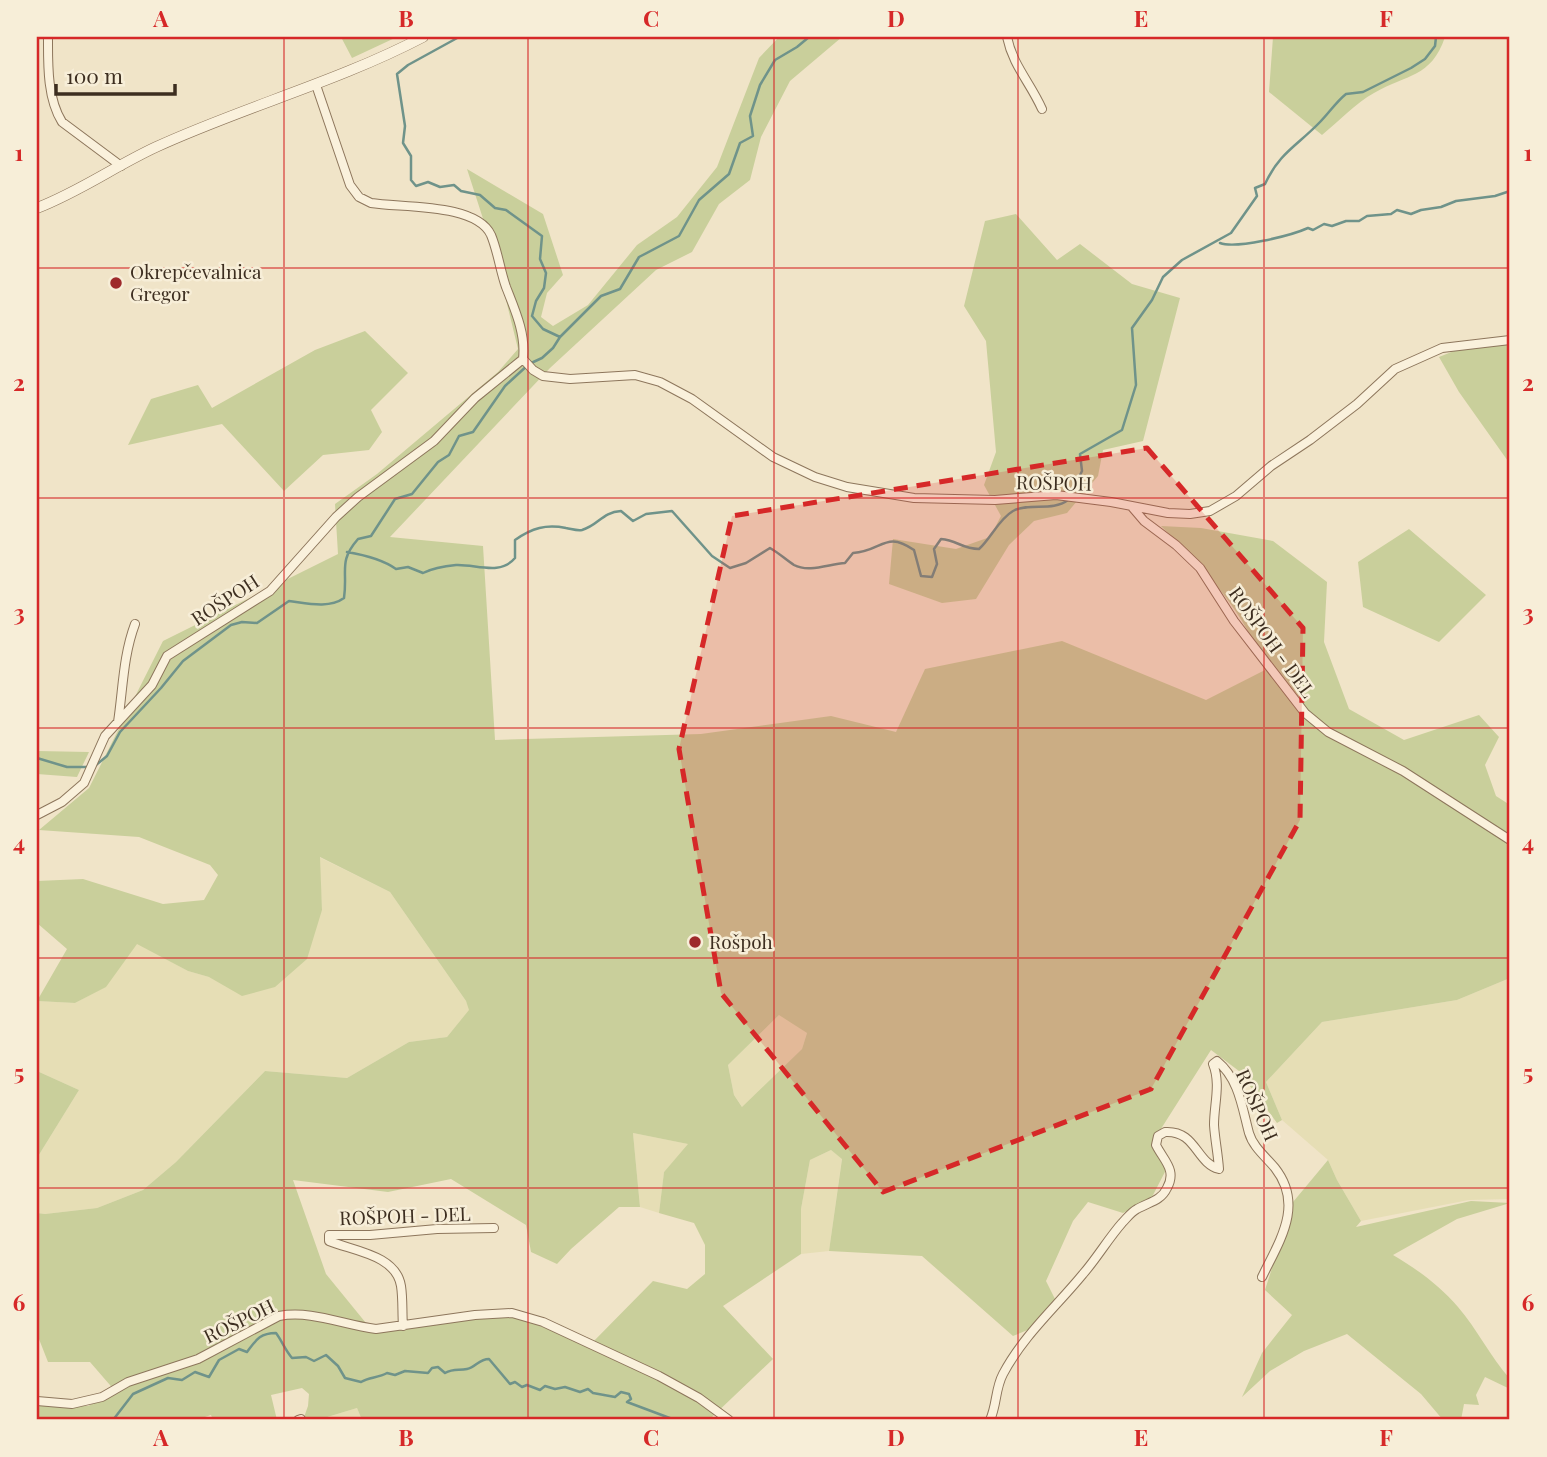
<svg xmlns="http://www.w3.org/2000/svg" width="1547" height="1457" font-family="'Playfair Display',serif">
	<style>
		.farmland { fill: #e6deb5 }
		.green { fill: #c9cf9b; fill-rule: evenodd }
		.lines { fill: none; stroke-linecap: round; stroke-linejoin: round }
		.stream { stroke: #6f938a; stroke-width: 2.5 }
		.minor-casing { stroke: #8d765c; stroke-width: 10 }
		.tertiary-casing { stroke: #8d765c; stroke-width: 11 }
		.minor { stroke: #faf1dc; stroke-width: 8 }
		.tertiary { stroke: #faf1dc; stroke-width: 10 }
		.marked { fill: #d62828; fill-opacity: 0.2; stroke: #d62828; stroke-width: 5; stroke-dasharray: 14 9; stroke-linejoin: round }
		.grid { fill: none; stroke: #d62828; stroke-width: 2; stroke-opacity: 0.55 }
		.poi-dot { fill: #9e2a2b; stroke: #f7eed8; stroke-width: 2.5 }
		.labels { text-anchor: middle; stroke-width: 5; stroke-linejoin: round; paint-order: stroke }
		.poi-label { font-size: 19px; fill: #3d2e20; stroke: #f7eed8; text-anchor: start }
		.street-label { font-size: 19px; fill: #3d2e20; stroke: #f7eed8 }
		.neatline { fill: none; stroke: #d62828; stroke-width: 2.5 }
		.grid-label { font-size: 23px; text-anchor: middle; font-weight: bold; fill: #d62828 }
	</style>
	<rect width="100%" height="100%" fill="#f0e4c8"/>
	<!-- farmland -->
	<path class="farmland" d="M319,857L390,892L466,1001L470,1010L447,1037L409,1042L347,1078L265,1071L176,1162L143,1190L97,1208L45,1214L37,1213V1158L79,1090L37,1071V1001L75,1003L105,987L137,943L188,971L209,977L322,910Z
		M1510,978V1199L1469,1200L1361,1221L1337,1180L1328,1160L1282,1120L1266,1082L1322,1022L1457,1000Z
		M780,1014L807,1033L802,1049L743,1108L734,1095L728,1065Z
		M633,1133L689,1144L664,1172L659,1213L640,1207Z
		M831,1150L842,1158L829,1251L801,1254V1209L810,1160Z
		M357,1408L362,1420H325L324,1418Z"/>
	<!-- green -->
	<path class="green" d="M341,37H397L352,58Z
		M779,37H842L790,81L761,137L750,180L719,204L692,252L656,270L550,368L390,537L483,546L495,740L701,734L831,716L896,732L925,669L1062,641L1206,700L1265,670C1247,613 1202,567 1161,526L1201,528L1273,541L1327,582L1324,642L1349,709L1404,740L1479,715L1499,737L1485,765L1496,796L1510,805V978L1457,1000L1322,1022L1266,1082L1282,1120L1277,1123L1239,1071L1211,1050L1152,1143L1167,1168L1152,1197L1123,1213L1088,1202L1073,1221L1046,1281L1055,1299L1030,1329L1013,1336L922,1256L829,1251L842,1159L831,1150L810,1160L801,1209V1254L723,1306L773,1359L712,1417L714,1420H362L357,1408L324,1418L325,1420H303L308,1406L309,1394L302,1388L271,1395L277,1420H213L211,1415L196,1420H37V1404L88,1406L116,1392L90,1362H48L37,1334V1213L45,1214L97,1208L143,1190L176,1162L265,1071L347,1078L409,1042L447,1037L469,1010L466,1001L390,892L320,857L322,910L307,959L275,987L242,996L209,977L188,971L137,944L106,987L75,1003L37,1001L67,949L37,923V881L83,879L163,904L204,900L218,875L210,865L139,837L39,830L89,788L163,641L338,554L335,504L377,474L498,372L518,349L496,259L467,169L543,214L563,275L547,293L541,317L553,326L588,305L637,245L677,217L717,167L759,58ZM779,1015L807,1033L802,1049L742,1107L734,1095L728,1065ZM633,1133L688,1144L664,1172L659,1213L694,1223L705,1245V1274L687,1289L653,1281L589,1346L508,1313L370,1328L326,1274L293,1180L388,1192L451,1179L526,1225L531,1252L557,1264L571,1249L619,1207H640Z
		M1273,37H1445C1431,78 1407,74 1374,93C1356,103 1339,121 1322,135L1269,92Z
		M1016,214L1057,260L1080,244L1132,284L1180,298L1143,441L1103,450L1098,476L1067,513L1034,521L1009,545L976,599L942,603L889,584L893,539L956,549L990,537L1001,516L984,485L996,452L986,341L964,306L985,221Z
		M365,331L408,373L371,410L382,432L369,450L323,455L284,491L222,424L128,445L151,399L198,385L212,408L315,350Z
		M1510,344V464L1459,392L1439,357L1464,347Z
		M1409,529L1486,595L1439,642L1363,607L1358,562Z
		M37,751L89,752L77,777L37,774Z
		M37,1071L79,1090L37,1158Z
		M1328,1160L1337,1180L1361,1221L1356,1227L1471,1201L1510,1203L1457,1219L1393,1255C1417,1269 1440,1286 1458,1307C1477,1329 1490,1356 1510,1379V1389L1485,1377L1476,1395L1479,1405L1464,1404L1461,1420H1443L1421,1394L1347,1334L1304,1351L1270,1371L1242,1397L1262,1353L1292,1315L1265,1290L1293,1202Z"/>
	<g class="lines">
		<!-- stream -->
		<path class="stream" d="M459,37L408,65L397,74L405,126L403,143L411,156V180L416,186L428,182L440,187L454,185L461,191L480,195L495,208L506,210L542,236L540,259L546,273L544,288L536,301L532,316L543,329L560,337
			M1220,243C1236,249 1290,236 1308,228L1313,230L1324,224L1332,226L1346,221H1359L1367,216L1391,214L1397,210L1411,214L1421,210L1441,207L1456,201L1495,196L1510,191
			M1071,494L1082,471L1080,454L1122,430L1136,385L1132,328L1152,300L1163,277L1182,260L1231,233L1257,196L1255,188L1265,184C1280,152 1297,146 1320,122C1329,113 1336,102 1346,94L1363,92L1411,68L1425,59L1435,46L1436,37
			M347,552C365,555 382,559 396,569L408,567L423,573C433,568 445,566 456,565C476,564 500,576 515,558V540C532,528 546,524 566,528C572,529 577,531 582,530C599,525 602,512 621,511L633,521L646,514L672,511L712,556L730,568L746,563L770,548C779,553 786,560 794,565C809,573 829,564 845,563L853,553C883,551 885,530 914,550L921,576L932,577L937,564L934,549L941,539C957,540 962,549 979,549C991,538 999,519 1013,511C1030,502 1052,512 1068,500
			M37,758L67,767H90
			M96,765L107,756L120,732L161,688L183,661L231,625L242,622L257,623L289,601C306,603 329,609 344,598C348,570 338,562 358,539L371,536L395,499L412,494L438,462L449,455L459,436L473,432L505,386L529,364L542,358L553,348L560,337L601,296L620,289L639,257L679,236L699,200L729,174L740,143L753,136L750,116L760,85L775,60L797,47L809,37
			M113,1420L133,1394L168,1378L182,1380L195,1372L209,1377L219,1360L239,1349L247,1352C256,1340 260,1333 276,1333C282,1341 285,1350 292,1358L306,1357L314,1361L326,1355L338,1366L345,1378L361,1382C369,1377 378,1378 387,1373L395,1375L405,1371L428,1373L432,1368L438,1367L445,1373C454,1368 459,1371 467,1369C476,1367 479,1359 489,1359L510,1384L515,1382L522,1387L527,1385L540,1390L545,1386L555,1389L565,1387L580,1392L588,1389L593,1393L615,1397L621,1392L629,1394L631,1399L627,1402L675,1420"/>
		<!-- minor casing -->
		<g class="minor-casing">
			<path id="minor" d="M48,37C48,64 47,98 62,122L121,166
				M1007,37C1013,66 1030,82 1042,109
				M316,85L350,185L359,197L371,203C402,208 476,203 491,235C498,252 500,270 506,287C515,310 526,334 523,359
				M523,359L533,370L543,376L570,379L635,375L660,382L692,399L773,457L815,477L847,487L914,498L995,500L1056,495L1111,502L1168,513L1190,514L1210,511L1236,496L1271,466L1310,440L1357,404L1395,369L1442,348L1510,340
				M1132,507L1144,521L1176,545L1200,568L1234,621L1305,713L1328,732L1403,771L1510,840
				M118,722C123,689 123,656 135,624
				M37,815L62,802L84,783L105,736L152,685L167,656L270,591L336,517L358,497L434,441L475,398L523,359
				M403,1326C402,1313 403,1299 401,1286C396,1255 354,1251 329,1241V1235H370L437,1229L494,1228
				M37,1401L72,1404L102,1397L128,1382L198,1359L279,1316C312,1310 343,1325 376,1329L475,1315L512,1313L543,1322L659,1376L699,1398L729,1420
				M298,1420L301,1419
				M990,1420C997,1405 995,1389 1003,1374C1023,1336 1056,1307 1083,1274C1097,1258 1108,1239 1122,1223C1127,1218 1131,1212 1137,1209C1149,1202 1161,1201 1167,1188C1177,1170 1164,1161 1156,1145L1158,1136L1165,1132C1196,1130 1196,1163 1219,1169C1218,1154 1215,1140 1214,1125C1214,1104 1221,1084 1213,1064L1217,1061C1239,1079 1242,1107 1249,1133C1253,1147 1266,1157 1275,1168C1304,1205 1280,1240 1262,1277"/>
		</g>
		<!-- tertiary casing -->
		<g class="tertiary-casing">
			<path id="tertiary" d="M37,208C79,192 115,166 156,147C243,107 337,82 423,37"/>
		</g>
		<!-- minor -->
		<use href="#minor" class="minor"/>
		<!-- tertiary -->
		<use href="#tertiary" class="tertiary"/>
	</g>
	<!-- marked area -->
	<path class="marked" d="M1147,448L1303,628L1300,820L1151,1089L883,1192L721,993L679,749L732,516Z"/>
	<!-- grid -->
	<path class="grid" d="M284,37V1420M528,37V1420M774,37V1420M1018,37V1420M1264,37V1420M37,268H1510M37,498H1510M37,728H1510M37,958H1510M37,1188H1510"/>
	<!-- markers -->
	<g class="poi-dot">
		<circle cx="116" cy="283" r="7"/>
		<circle cx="695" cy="942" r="7"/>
	</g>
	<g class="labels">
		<!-- poi labels -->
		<g class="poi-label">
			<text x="130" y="279">Okrepčevalnica<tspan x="130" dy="22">Gregor</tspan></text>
			<text x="709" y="949">Rošpoh</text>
		</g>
		<!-- street labels -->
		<g class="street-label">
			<text transform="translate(1054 483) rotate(1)" y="7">ROŠPOH</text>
			<text transform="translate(225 600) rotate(-33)" y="7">ROŠPOH</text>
			<text transform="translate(1272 642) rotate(54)" y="7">ROŠPOH - DEL</text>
			<text transform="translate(1257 1105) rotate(66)" y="7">ROŠPOH</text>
			<text transform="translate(405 1216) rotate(-2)" y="7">ROŠPOH - DEL</text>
			<text transform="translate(239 1321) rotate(-26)" y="7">ROŠPOH</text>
		</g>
	</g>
	<!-- border -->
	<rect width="1547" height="1457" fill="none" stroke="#f7eed8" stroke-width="77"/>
	<!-- scale -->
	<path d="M56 84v10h119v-10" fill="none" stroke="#3d2e20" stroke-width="3.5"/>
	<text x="66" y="84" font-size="21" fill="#3d2e20" stroke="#f7eed8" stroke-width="5" paint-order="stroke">100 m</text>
	<rect x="38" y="38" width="1470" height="1380" class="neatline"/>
	<g class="grid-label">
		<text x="161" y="27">A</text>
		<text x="406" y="27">B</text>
		<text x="651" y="27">C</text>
		<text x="896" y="27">D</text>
		<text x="1141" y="27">E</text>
		<text x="1386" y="27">F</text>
		<text x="19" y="161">1</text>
		<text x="1528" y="161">1</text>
		<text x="19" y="391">2</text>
		<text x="1528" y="391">2</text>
		<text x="19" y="621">3</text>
		<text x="1528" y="621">3</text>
		<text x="19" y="851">4</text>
		<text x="1528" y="851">4</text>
		<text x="19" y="1081">5</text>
		<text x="1528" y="1081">5</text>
		<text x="19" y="1311">6</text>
		<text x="1528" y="1311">6</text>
		<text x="161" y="1446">A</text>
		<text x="406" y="1446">B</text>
		<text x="651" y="1446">C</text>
		<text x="896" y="1446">D</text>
		<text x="1141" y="1446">E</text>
		<text x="1386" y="1446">F</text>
	</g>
</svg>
